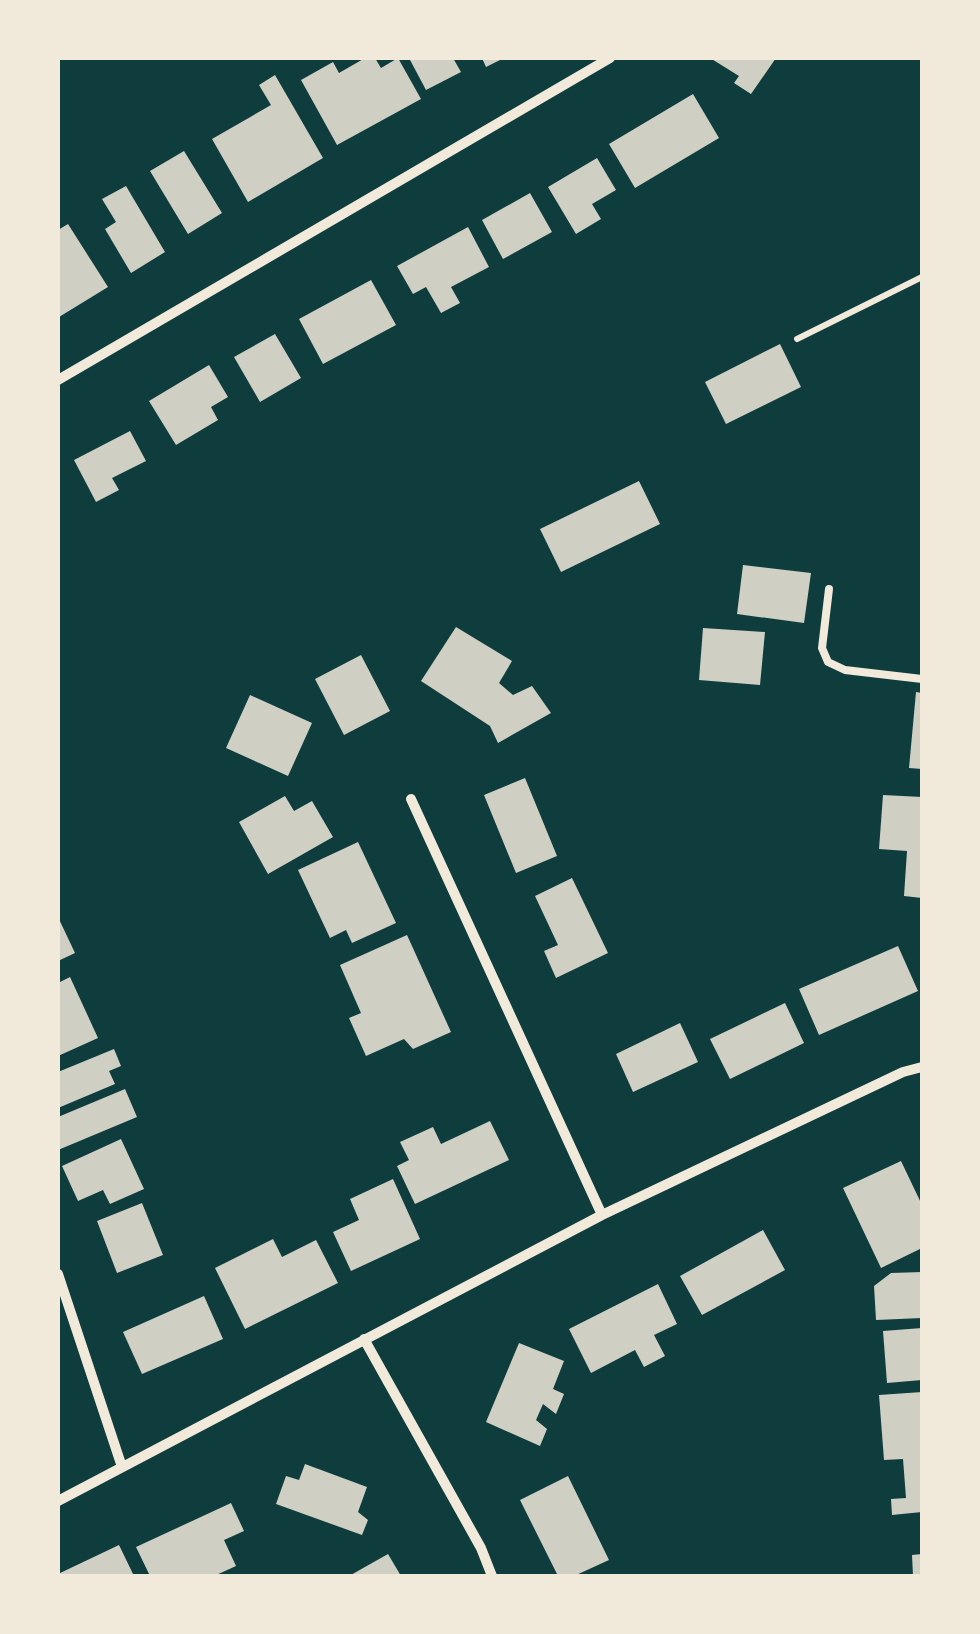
<svg xmlns="http://www.w3.org/2000/svg" width="980" height="1634" font-family="'Roboto Serif',serif">
	<style>
		.building { fill: #cfcfc3 }
		.lines { fill: none; stroke-linecap: round; stroke-linejoin: round }
		.path { stroke: #f1e9da; stroke-width: 6 }
		.service { stroke: #f1e9da; stroke-width: 8 }
		.minor { stroke: #f1e9da; stroke-width: 10 }
	</style>
	<rect width="100%" height="100%" fill="#0f3d3e"/>
	<!-- building -->
	<path class="building" d="M365,58H375L381,68L398,58L421,99L337,145L301,80L333,62L339,73Z
		M409,58H453L461,72L426,90Z
		M482,58H504L486,67Z
		M710,58H776L751,94L734,83L739,76Z
		M275,75L323,158L248,202L212,139L271,105L259,85Z
		M693,94L719,138L635,188L609,144Z
		M184,151L222,213L188,234L150,171Z
		M597,158L616,190L592,204L601,219L576,234L548,187Z
		M126,186L165,252L131,273L105,229L116,222L102,199Z
		M530,193L552,232L503,259L482,220Z
		M68,224L108,287L59,317L58,230Z
		M468,227L489,267L451,287L460,303L441,313L426,287L413,294L397,266Z
		M371,280L396,325L323,364L299,319Z
		M275,334L301,378L260,402L234,357Z
		M780,344L801,387L726,424L705,382Z
		M209,365L228,397L211,407L218,420L176,445L149,401Z
		M130,431L146,461L112,478L119,490L96,502L74,460Z
		M639,481L660,524L561,572L540,529Z
		M743,565L811,573L804,623L737,614Z
		M456,627L512,661L499,683L513,695L532,686L551,713L498,743L490,726L421,681Z
		M703,628L765,632L760,685L699,680Z
		M361,655L390,711L344,735L315,679Z
		M916,692L922,693V769L909,768Z
		M250,695L312,723L288,776L226,748Z
		M525,778L557,856L516,873L484,795Z
		M883,795L922,797V898L904,896L907,851L879,849Z
		M285,796L294,811L312,801L333,837L268,874L239,822Z
		M358,842L396,923L352,943L346,930L330,938L298,870Z
		M572,878L608,953L556,978L544,951L558,945L535,896Z
		M58,917L75,953L58,961Z
		M407,935L451,1032L413,1049L404,1039L366,1056L349,1018L361,1013L340,965Z
		M898,946L918,991L819,1035L799,989Z
		M70,977L98,1038L58,1056V983Z
		M785,1003L804,1043L730,1079L710,1039Z
		M680,1023L698,1062L633,1092L616,1054Z
		M114,1049L121,1066L109,1071L115,1084L58,1108V1072Z
		M125,1089L137,1117L58,1150V1117Z
		M490,1121L509,1160L415,1204L397,1166L409,1160L400,1142L433,1127L441,1144Z
		M121,1139L144,1189L110,1204L103,1190L78,1201L62,1166Z
		M901,1161L922,1205V1248L881,1268L843,1188Z
		M393,1179L420,1239L351,1271L333,1232L359,1220L350,1199Z
		M142,1203L163,1255L117,1273L97,1221Z
		M763,1230L785,1270L702,1315L680,1276Z
		M273,1239L282,1257L316,1240L338,1283L245,1329L215,1268Z
		M922,1272V1318L876,1320L874,1286L891,1273Z
		M658,1284L677,1324L654,1335L665,1356L644,1367L635,1350L591,1373L569,1329Z
		M204,1296L223,1339L142,1374L123,1332Z
		M922,1328V1380L887,1383L883,1331Z
		M519,1343L564,1361L553,1389L564,1394L556,1414L543,1404L536,1420L547,1429L540,1446L486,1422Z
		M922,1392V1512L892,1515L891,1499L906,1498L903,1459L884,1460L879,1395Z
		M305,1464L367,1487L358,1512L368,1520L362,1535L276,1504L286,1476L299,1480Z
		M568,1476L609,1560L574,1576H558L520,1500Z
		M231,1503L244,1531L224,1540L236,1566L214,1576H150L136,1547Z
		M119,1545L134,1576H58V1574Z
		M388,1554L401,1576H349Z
		M922,1554V1576H913L912,1555Z"/>
	<g class="lines">
		<!-- path -->
		<path class="path" d="M797,339L922,277"/>
		<!-- service -->
		<path class="service" d="M829,589L822,648L828,662L845,670L922,679"/>
		<!-- minor -->
		<path class="minor" d="M58,380L610,58
			M411,799L602,1215
			M58,1274L122,1467
			M364,1339L481,1548L492,1576
			M58,1501L602,1215L903,1072L922,1067"/>
	</g>
	<!-- border -->
	<rect width="980" height="1634" fill="none" stroke="#f1e9da" stroke-width="120"/>
</svg>
